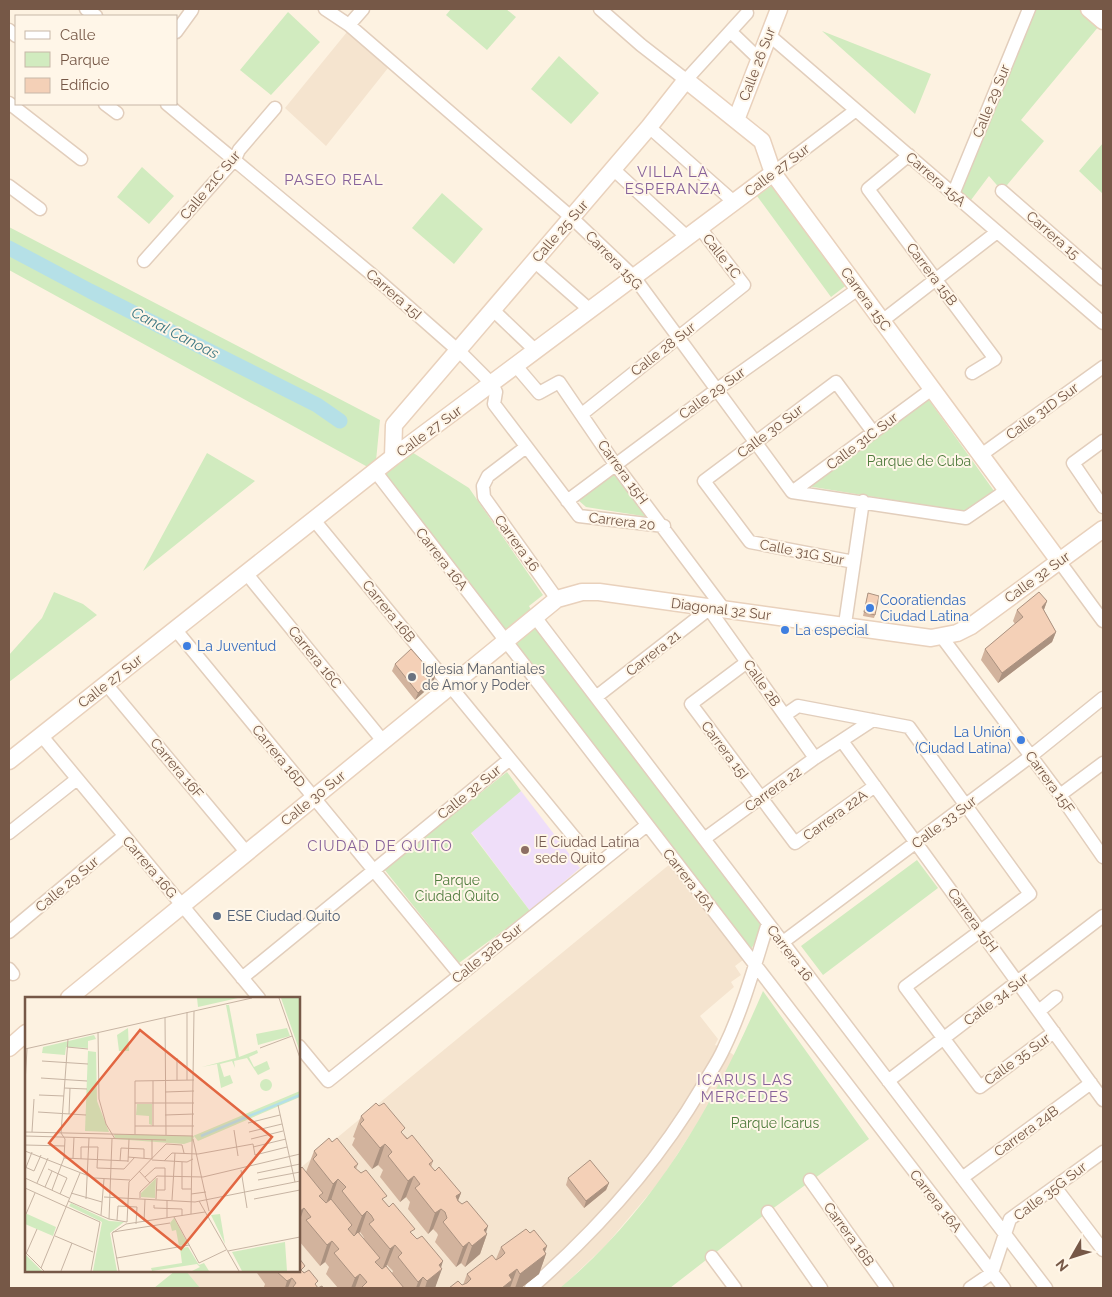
<svg xmlns="http://www.w3.org/2000/svg" width="1112" height="1297" font-family="Raleway,sans-serif">
	<style>
		.residential { fill: #f5e4cf }
		.education { fill: #efdef9 }
		.green { fill: #d1ebbf }
		.lines { fill: none; stroke-linecap: round; stroke-linejoin: round }
		.canal { stroke: #b5e0e7; stroke-width: 15 }
		.street-casing { stroke: #e2cebc; stroke-width: 15 }
		.secondary-casing { stroke: #e9d1bc; stroke-width: 19 }
		.street { stroke: #fff; stroke-width: 12 }
		.secondary { stroke: #fff; stroke-width: 16 }
		.wall { fill: #d2b39d; fill-rule: evenodd }
		.shaded-wall { fill: #ab9280 }
		.building { fill: #f4d0b7; stroke: #ab9280 }
		.shop-dot { fill: #3f7fe0; stroke: #fff6e8; stroke-width: 2 }
		.worship-dot { fill: #6b7280; stroke: #fff6e8; stroke-width: 2 }
		.education-dot { fill: #8d6e63; stroke: #fff6e8; stroke-width: 2 }
		.service-dot { fill: #5c6f8a; stroke: #fff6e8; stroke-width: 2 }
		.labels { text-anchor: middle; stroke-width: 4; stroke-linejoin: round; paint-order: stroke }
		.street-label { font-size: 14px; fill: #765847; stroke: #fff6e8 }
		.park-label { font-size: 14px; fill: #507c3e; stroke: #fff6e8 }
		.shop-label { font-size: 14px; fill: #366cbe; stroke: #fff6e8; text-anchor: start }
		.worship-label { font-size: 14px; fill: #5b616d; stroke: #fff6e8; text-anchor: start }
		.education-label { font-size: 14px; fill: #785e54; stroke: #fff6e8; text-anchor: start }
		.service-label { font-size: 14px; fill: #4e5e75; stroke: #fff6e8; text-anchor: start }
		.neighbourhood-label { font-size: 15px; letter-spacing: 1px; fill: #87629a; stroke: #fff6e8 }
		.water-label { font-size: 15px; font-style: italic; fill: #3c7783; stroke: #fff6e8 }
		.inset-river { fill: none; stroke: #b5e0e7; stroke-width: 2.5 }
		.inset-road { fill: none; stroke: #c7b4a3; stroke-width: 1 }
		.view { fill: #e26641; fill-opacity: 0.15; stroke: #e26641; stroke-width: 2.5 }
		.inset-edge { fill: none; stroke: #765847; stroke-width: 2.5 }
	</style>
	<rect width="100%" height="100%" fill="#fdf2e1"/>
	<!-- residential -->
	<path class="residential" d="M347,32L388,68L326,146L285,108Z
		M670,864L743,960L735,966L741,975L731,982L734,987L700,1016L718,1039L715,1045L724,1048L735,1056L706,1110L660,1181L606,1245L562,1287L199,1288L186,1271H299V1169Z"/>
	<!-- education -->
	<path class="education" d="M521,791L580,868L530,911L471,832Z"/>
	<!-- green -->
	<path class="green" d="M451,9H506L516,17L487,50L446,15Z
		M1035,9H1079L1099,26L1021,120L1044,141L1002,191L989,176L971,200L961,192Z
		M288,12L320,42L271,95L240,70Z
		M822,31L931,74L915,114Z
		M559,56L599,93L571,124L531,89Z
		M1103,143V194L1079,171Z
		M142,167L174,196L149,224L117,197Z
		M774,184L848,284L831,297L757,196Z
		M442,193L483,229L454,264L412,228Z
		M9,227L380,420L375,471L407,449L469,488L543,595L529,606L535,617L768,923L749,952L375,471L9,270Z
		M929,400L994,491L967,512L807,486Z
		M207,453L255,481L143,571Z
		M615,474L649,517L586,507L578,500Z
		M54,592L83,604L97,615L9,682V655L42,618Z
		M507,772L521,791L471,833L530,911L459,963L384,869Z
		M917,860L938,888L823,975L801,946Z
		M763,991L869,1139L768,1212L670,1288H560C655,1209 715,1103 763,991Z
		M175,1271H186L200,1288H154Z"/>
	<g class="lines">
		<!-- canal -->
		<path class="canal" d="M9,248L90,291L317,405L340,421"/>
		<!-- street casing -->
		<g class="street-casing">
			<path id="street" d="M86,9L96,16
				M325,9L349,25L571,217L634,277L792,492
				M600,9L641,45L686,80L747,13
				M349,25L363,9
				M9,30L16,36
				M176,32L192,10L190,9
				M731,32L759,59
				M769,35L1103,323
				M9,103L81,159
				M105,104L117,113
				M167,104L370,273L462,354L492,384L496,392L494,404L579,516L664,526
				M649,127L734,202
				M909,155L868,189L995,359L972,373
				M613,169L687,237
				M773,173L856,110
				M9,186L40,209
				M1002,191L1103,279
				M954,192L1029,9
				M144,261L235,159L239,150L275,108
				M534,261L590,310
				M492,309L536,351
				M882,321L997,232
				M516,366L539,393L559,382L615,464L723,608
				M582,414L744,285L700,228
				M1103,441L1073,463L1103,507
				M526,447L488,476L483,486L484,497L557,599
				M981,455L1103,367
				M375,471L1004,1288
				M792,492L966,518L1007,490
				M792,492L932,389
				M567,501L716,390L858,289
				M314,520L597,865
				M1059,561L1103,621
				M854,562L750,542L704,481L836,382L873,432
				M246,573L383,741
				M535,617L1046,1288
				M845,624L863,501
				M175,629L460,975
				M941,636L1060,795L1103,857
				M747,662L691,704L795,843L875,786
				M106,684L247,853
				M596,697L709,609L815,758
				M785,715L798,706L909,727L1030,894L905,987L980,1087L1054,1032
				M41,735L259,998
				M842,741L1103,1100
				M1060,795L1103,763
				M9,833L77,779
				M704,839L815,758L873,720
				M9,932L124,836
				M783,942L1031,756L1103,698
				M9,969L13,974
				M242,978L510,759
				M1039,1011L1056,997
				M299,1046L328,1081L647,825
				M888,1081L1103,916
				M962,1178L1091,1083
				M810,1180L887,1288
				M1055,1187L1103,1250
				M768,1212L821,1288
				M712,1257L735,1288
				M531,1288C597,1230 657,1164 702,1087C709,1074 718,1062 724,1048C743,1009 755,964 768,923
				M970,1288L992,1273L1010,1219L1103,1152"/>
		</g>
		<!-- secondary casing -->
		<g class="secondary-casing">
			<path id="secondary" d="M1089,9L1103,21
				M736,120L779,9
				M393,457L394,425L649,127L686,80L762,141L773,173L1059,561
				M9,761L393,457L773,173
				M69,998L557,599L582,592H599L931,638L957,633L971,626L1103,529
				M9,1048L26,1033"/>
		</g>
		<!-- street -->
		<use href="#street" class="street"/>
		<!-- secondary -->
		<use href="#secondary" class="secondary"/>
	</g>
	<!-- wall -->
	<path class="wall" d="M868,593L875,615L874,618L863,616Z
		M1047,601L1044,610L1056,632L1052,642L998,683L981,660L985,649L1015,624L1013,621L1017,610Z
		M395,664L435,676L433,684L415,700L392,671Z
		M361,1116L403,1134L433,1161L431,1167L461,1193L458,1200L487,1234L480,1254L465,1267L461,1263L456,1267L435,1242L438,1235L437,1233L433,1229L428,1234L408,1209L410,1202L406,1197L400,1202L380,1177L383,1170L378,1165L372,1169L352,1145L355,1138L353,1137Z
		M332,1142L358,1164L356,1169L441,1267L435,1288H338L326,1274L329,1267L325,1262L320,1266L299,1241L301,1235L299,1232V1170L306,1172L314,1151ZM360,1232L363,1236L364,1238V1239L359,1233ZM387,1265L393,1271L392,1273L386,1266Z
		M568,1178L609,1183L606,1190L584,1208L566,1185Z
		M530,1233L547,1246L545,1252L546,1254L539,1274L521,1288H449L463,1285L467,1274L496,1259L501,1247Z
		M257,1271H303L318,1288H323H265L264,1287L265,1284L257,1273Z"/>
	<!-- shaded-wall -->
	<path class="shaded-wall" d="M1047,601L1043,612L1042,607Z
		M1056,632L1052,642L998,683L1002,673Z
		M435,676L433,684L415,700L418,693Z
		M385,1144L378,1165L372,1169L380,1148Z
		M414,1176L406,1197L400,1202L408,1181Z
		M338,1179L331,1200L326,1204L333,1184Z
		M609,1183L606,1190L584,1208L586,1201Z
		M461,1193L453,1213L456,1196Z
		M304,1208L299,1223V1212Z
		M441,1209L433,1229L428,1234L435,1213Z
		M367,1211L360,1232L354,1237L362,1216Z
		M488,1226L485,1236L487,1234L480,1254L465,1267L472,1246L484,1230Z
		M332,1241L325,1262L320,1266L327,1245Z
		M469,1242L461,1263L456,1267L463,1247Z
		M395,1245L387,1265L382,1270L390,1249Z
		M547,1246L543,1256L546,1254L539,1274L521,1288H515L520,1274L543,1249Z
		M443,1261L440,1271L442,1269L435,1288H425L427,1281L439,1265Z
		M517,1269L510,1288H502L509,1275Z
		M360,1274L355,1288H351L355,1278Z
		M423,1277L419,1288H416L418,1282Z
		M292,1278L288,1288H285L287,1281Z"/>
	<!-- building -->
	<path class="building" d="M1039,592L1047,601L1042,607L1056,632L1002,673L985,649L1023,617L1017,610Z
		M868,593L879,596L875,615L864,612Z
		M411,649L435,676L418,693L395,664Z
		M376,1103L379,1106L384,1103L405,1128L401,1132L407,1139L412,1135L433,1161L429,1164L435,1171L439,1167L461,1193L456,1196L458,1201L462,1204L467,1201L488,1226L484,1230L487,1234L472,1246L469,1242L463,1247L443,1222L447,1218L445,1212L441,1209L435,1213L415,1188L420,1184L414,1176L408,1181L388,1156L392,1152L389,1148L385,1144L380,1148L360,1124L364,1120L361,1116Z
		M329,1138L332,1142L337,1138L358,1164L354,1167L361,1173L366,1170L387,1196L382,1199L389,1207L393,1203L415,1229L410,1232L417,1239L422,1236L443,1261L439,1265L442,1269L427,1281L423,1277L418,1282L398,1257L402,1253L395,1245L390,1249L369,1224L374,1220L371,1215L367,1211L362,1216L342,1191L346,1187L338,1179L333,1184L313,1159L317,1155L314,1151Z
		M590,1160L609,1183L586,1201L568,1178Z
		M302,1167L323,1193L319,1196L326,1203L331,1199L352,1225L348,1229L354,1236L358,1232L380,1258L375,1262L382,1269L386,1266L404,1288H363L362,1287L367,1282L360,1274L355,1278L334,1253L339,1249L332,1241L327,1245L306,1220L311,1217L304,1208L299,1212V1170Z
		M526,1229L530,1233L534,1230L547,1246L543,1249L546,1254L520,1274L517,1269L509,1275L512,1280L502,1288H449L458,1281L462,1285L467,1283L471,1279L467,1274L492,1255L496,1260L501,1257L505,1253L501,1247Z
		M299,1258L305,1266L301,1270L304,1273L309,1270L318,1281L315,1284L318,1288L322,1286L323,1288H294L293,1287L296,1283L292,1278L287,1281L276,1271H299Z"/>
	<!-- markers -->
	<g class="shop-dot">
		<circle cx="870" cy="608" r="5"/>
		<circle cx="785" cy="630" r="5"/>
		<circle cx="187" cy="646" r="5"/>
		<circle cx="1021" cy="740" r="5"/>
	</g>
	<circle class="worship-dot" cx="412" cy="677" r="5"/>
	<circle class="education-dot" cx="525" cy="850" r="5"/>
	<circle class="service-dot" cx="217" cy="916" r="5"/>
	<g class="labels">
		<!-- street labels -->
		<g class="street-label">
			<text transform="translate(757 64) rotate(-69)" y="5">Calle 26 Sur</text>
			<text transform="translate(991 101) rotate(-68)" y="5">Calle 29 Sur</text>
			<text transform="translate(777 170) rotate(-37)" y="5">Calle 27 Sur</text>
			<text transform="translate(936 179) rotate(41)" y="5">Carrera 15A</text>
			<text transform="translate(210 185) rotate(-50)" y="5">Calle 21C Sur</text>
			<text transform="translate(560 231) rotate(-49)" y="5">Calle 25 Sur</text>
			<text transform="translate(1053 235) rotate(41)" y="5">Carrera 15</text>
			<text transform="translate(722 256) rotate(52)" y="5">Calle 1C</text>
			<text transform="translate(614 260) rotate(46)" y="5">Carrera 15G</text>
			<text transform="translate(932 274) rotate(53)" y="5">Carrera 15B</text>
			<text transform="translate(394 294) rotate(41)" y="5">Carrera 15I</text>
			<text transform="translate(866 299) rotate(54)" y="5">Carrera 15C</text>
			<text transform="translate(663 349) rotate(-38)" y="5">Calle 28 Sur</text>
			<text transform="translate(712 393) rotate(-36)" y="5">Calle 29 Sur</text>
			<text transform="translate(1042 411) rotate(-36)" y="5">Calle 31D Sur</text>
			<text transform="translate(429 431) rotate(-36)" y="5">Calle 27 Sur</text>
			<text transform="translate(770 431) rotate(-37)" y="5">Calle 30 Sur</text>
			<text transform="translate(862 441) rotate(-37)" y="5">Calle 31C Sur</text>
			<text transform="translate(623 472) rotate(54)" y="5">Carrera 15H</text>
			<text transform="translate(622 521) rotate(7)" y="5">Carrera 20</text>
			<text transform="translate(517 543) rotate(54)" y="5">Carrera 16</text>
			<text transform="translate(802 552) rotate(11)" y="5">Calle 31G Sur</text>
			<text transform="translate(442 559) rotate(52)" y="5">Carrera 16A</text>
			<text transform="translate(1037 577) rotate(-36)" y="5">Calle 32 Sur</text>
			<text transform="translate(721 609) rotate(7)" y="5">Diagonal 32 Sur</text>
			<text transform="translate(389 611) rotate(51)" y="5">Carrera 16B</text>
			<text transform="translate(653 653) rotate(-38)" y="5">Carrera 21</text>
			<text transform="translate(315 657) rotate(51)" y="5">Carrera 16C</text>
			<text transform="translate(110 681) rotate(-38)" y="5">Calle 27 Sur</text>
			<text transform="translate(762 683) rotate(55)" y="5">Calle 2B</text>
			<text transform="translate(725 750) rotate(53)" y="5">Carrera 15I</text>
			<text transform="translate(279 756) rotate(51)" y="5">Carrera 16D</text>
			<text transform="translate(177 768) rotate(50)" y="5">Carrera 16F</text>
			<text transform="translate(1050 782) rotate(54)" y="5">Carrera 15F</text>
			<text transform="translate(773 789) rotate(-36)" y="5">Carrera 22</text>
			<text transform="translate(469 792) rotate(-39)" y="5">Calle 32 Sur</text>
			<text transform="translate(313 798) rotate(-39)" y="5">Calle 30 Sur</text>
			<text transform="translate(835 815) rotate(-36)" y="5">Carrera 22A</text>
			<text transform="translate(944 822) rotate(-37)" y="5">Calle 33 Sur</text>
			<text transform="translate(150 867) rotate(50)" y="5">Carrera 16G</text>
			<text transform="translate(689 880) rotate(52)" y="5">Carrera 16A</text>
			<text transform="translate(67 884) rotate(-40)" y="5">Calle 29 Sur</text>
			<text transform="translate(973 920) rotate(54)" y="5">Carrera 15H</text>
			<text transform="translate(487 953) rotate(-39)" y="5">Calle 32B Sur</text>
			<text transform="translate(790 953) rotate(53)" y="5">Carrera 16</text>
			<text transform="translate(996 999) rotate(-37)" y="5">Calle 34 Sur</text>
			<text transform="translate(1017 1059) rotate(-36)" y="5">Calle 35 Sur</text>
			<text transform="translate(1026 1131) rotate(-36)" y="5">Carrera 24B</text>
			<text transform="translate(1050 1191) rotate(-37)" y="5">Calle 35G Sur</text>
			<text transform="translate(936 1201) rotate(52)" y="5">Carrera 16A</text>
			<text transform="translate(849 1234) rotate(54)" y="5">Carrera 16B</text>
		</g>
		<!-- park labels -->
		<g class="park-label">
			<text x="919" y="466">Parque de Cuba</text>
			<text x="457" y="885">Parque<tspan x="457" dy="16">Ciudad Quito</tspan></text>
			<text x="775" y="1128">Parque Icarus</text>
		</g>
		<!-- shop labels -->
		<g class="shop-label">
			<text x="880" y="605">Cooratiendas<tspan x="880" dy="16">Ciudad Latina</tspan></text>
			<text x="795" y="635">La especial</text>
			<text x="197" y="651">La Juventud</text>
			<text x="1011" y="737" text-anchor="end">La Unión<tspan x="1011" dy="16">(Ciudad Latina)</tspan></text>
		</g>
		<!-- worship labels -->
		<g class="worship-label">
			<text x="422" y="674">Iglesia Manantiales<tspan x="422" dy="16">de Amor y Poder</tspan></text>
		</g>
		<!-- education labels -->
		<g class="education-label">
			<text x="535" y="847">IE Ciudad Latina<tspan x="535" dy="16">sede Quito</tspan></text>
		</g>
		<!-- service labels -->
		<g class="service-label">
			<text x="227" y="921">ESE Ciudad Quito</text>
		</g>
		<!-- neighbourhood labels -->
		<g class="neighbourhood-label">
			<text x="673" y="177">VILLA LA<tspan x="673" dy="17">ESPERANZA</tspan></text>
			<text x="334" y="185">PASEO REAL</text>
			<text x="380" y="851">CIUDAD DE QUITO</text>
			<text x="745" y="1085">ICARUS LAS<tspan x="745" dy="17">MERCEDES</tspan></text>
		</g>
		<!-- water labels -->
		<g class="water-label">
			<text transform="translate(175 333) rotate(27)" y="5">Canal Canoas</text>
		</g>
	</g>
	<!-- overview -->
	<g transform="translate(25 997)">
		<rect width="275" height="275" fill="#fdf2e1"/>
		<path d="M172,1H213L173,10ZM256,1H275V55ZM201,8H204L214,60L232,53L233,56L224,60L229,70L242,64L245,72L233,78L222,61L209,64L210,71L207,64L195,67L199,80L205,78L208,86L196,91L192,67L177,70L211,61ZM103,31L104,54H94L92,38ZM262,31L265,39L233,48L231,37ZM69,38L71,42L63,44V51L41,50L40,58L17,56L18,50ZM63,54L71,55L72,104L84,135L60,134ZM235 88a6 6 0 1 1 12 0a6 6 0 1 1-12 0ZM275,94V100L173,144L169,139L168,144L159,147L90,142L89,137L168,139ZM112,107H127V128L124,127V119L111,118ZM131,181L130,201L116,200V196ZM46,206L84,224L99,225L85,236L92,274H68L77,225L44,209ZM0,216L31,230L28,239L0,227ZM195,217L200,247L186,218ZM149,221L163,247L154,249L151,233L147,234L145,226ZM260,245L262,274H217L207,255ZM163,250L174,268L179,266L184,274H167L175,270L172,267L127,274L126,271L157,266L155,251ZM0,257L17,274H0Z" fill="#d1ebbf"/>
		<path class="inset-river" d="M176,139L275,98"/>
		<path class="inset-road" d="M254,1L275,61M140,21L141,138M73,35L74,102L81,127L90,142M42,50L63,52M235,51L267,39M0,52L227,1M152,61V83M17,64L63,67M16,81L62,84M162,83V15M128,84V129M0,86L2,52M39,91L62,92M140,95L169,94M14,98L39,99M110,106H169M253,108L270,185M13,115L61,118M44,117L45,91M140,118L169,117M223,126L255,118M110,129H169M209,133L213,159M0,135L168,139M7,135L9,102M224,135L257,127M110,137V84L169,83M0,139L141,143M168,142L184,214M226,142L258,134M141,147L157,148L159,156M0,148L40,149M228,150L261,142M0,154L69,181L105,183M103,160L127,162V143M39,161L103,164M48,161L49,140M56,162V150H73L72,171L99,172L110,160M127,163L162,165L168,162M95,164L96,151L119,152V161M139,164L147,156L173,157L228,147L230,158L262,150M103,165L104,142M157,165V192H166M0,170L9,174L16,158M23,172L42,181L35,197M0,173L7,155M216,173L222,211M114,174L125,186M232,176L275,167M132,179L178,180L275,157M120,180L130,171H140V193H131M0,181L44,201M233,183L275,175M12,186L23,161M20,190L27,174M0,191L75,225L66,274M27,193L39,161L40,142L36,136L43,42M46,196L77,205M166,197L181,195M79,200L170,205L275,184M115,201V195L132,179M61,202L64,141M131,202L132,181M229,202L275,193M147,203L150,156M43,204L84,222L102,225M174,204L214,274M129,208V211L157,212V219M1,217L10,196M166,217L169,14M76,218L79,182M149,220L174,266L201,253M142,221V203M84,222L87,142M92,223L93,209L112,210L111,227M102,225L104,185L141,147M119,225L120,202M101,227L180,215M88,235L145,226M30,239L68,255M203,254L275,240M0,255L19,274M1,257L12,232M92,261L164,248M16,271L55,176M36,274L47,246M94,274L87,236L101,227"/>
		<path class="view" d="M115,33L247,140L156,252L24,146Z"/>
		<rect width="275" height="275" class="inset-edge"/>
	</g>
	<!-- border -->
	<rect width="1112" height="1297" fill="none" stroke="#765847" stroke-width="20"/>
	<!-- legend -->
	<rect x="15" y="15" width="162" height="90" fill="#fff6e8" stroke="#c8b7a8"/>
	<rect x="25" y="31" width="25" height="8" fill="#ffffff" stroke="#c8b7a8"/>
	<text x="60" y="40" font-size="15" fill="#765847">Calle</text>
	<rect x="25" y="52" width="25" height="15" fill="#d1ebbf" stroke="#c8b7a8"/>
	<text x="60" y="65" font-size="15" fill="#765847">Parque</text>
	<rect x="25" y="78" width="25" height="15" fill="#f4d0b7" stroke="#c8b7a8"/>
	<text x="60" y="90" font-size="15" fill="#765847">Edificio</text>
	<!-- north arrow -->
	<g transform="translate(1072 1257) rotate(231)" stroke="#fff6e8" stroke-width="4" paint-order="stroke">
	<path d="M0-4L9 19L0 12L-9 19Z" fill="#765847"/>
	<text y="-8" font-size="14" font-weight="bold" text-anchor="middle" fill="#765847">N</text>
	</g>
</svg>
